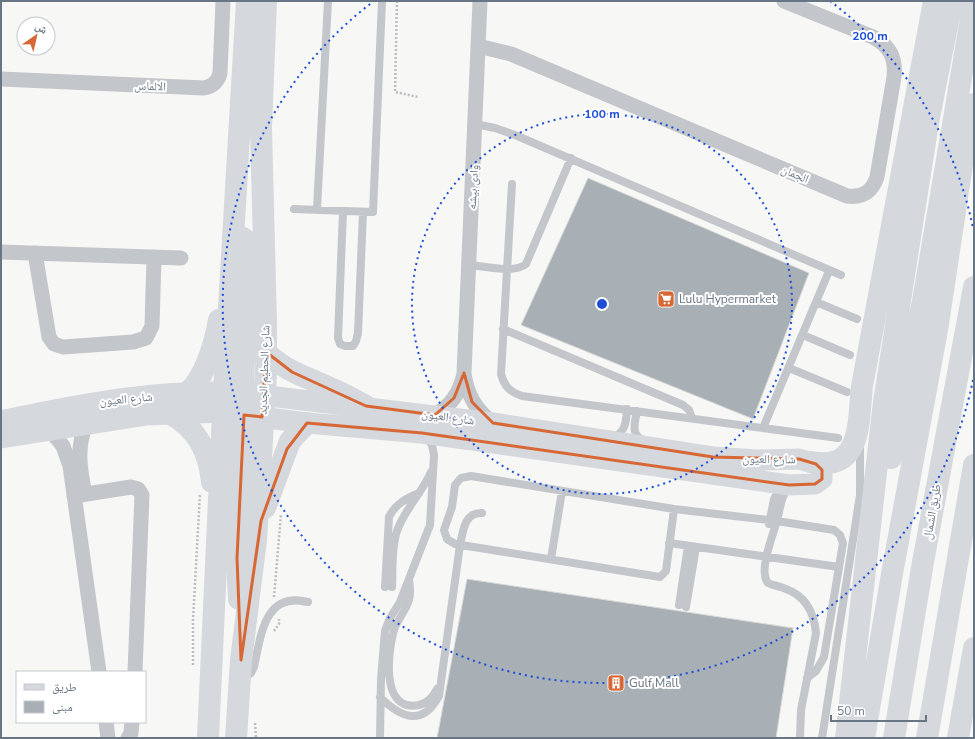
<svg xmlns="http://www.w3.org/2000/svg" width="975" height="739" font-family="'Nunito Sans','Noto Naskh Arabic',sans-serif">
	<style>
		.building { fill: #a8afb5; stroke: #d9d9d7 }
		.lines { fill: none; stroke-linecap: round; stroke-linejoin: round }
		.path { stroke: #bbbdc0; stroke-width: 2.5; stroke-dasharray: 2 2; stroke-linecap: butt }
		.lane { stroke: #c3c6ca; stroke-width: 8 }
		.street { stroke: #c3c6ca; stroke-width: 15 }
		.secondary { stroke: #d5d8dc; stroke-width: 21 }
		.primary { stroke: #d5d8dc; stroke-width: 22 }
		.highway { stroke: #d5d8dc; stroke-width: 22 }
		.marked { fill: none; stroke: #d76835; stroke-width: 3; stroke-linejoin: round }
		.ring { fill: none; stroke: #1d4ed8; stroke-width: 2; stroke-dasharray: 2 4 }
		.labels { text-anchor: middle; stroke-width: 4; stroke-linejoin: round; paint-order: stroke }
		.street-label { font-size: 12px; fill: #687584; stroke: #fff }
		.poi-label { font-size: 12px; fill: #687584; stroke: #fff; text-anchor: start }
		.centre { fill: #1d4ed8; stroke: #fff; stroke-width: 2 }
		.ring-label { font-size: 12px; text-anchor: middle; font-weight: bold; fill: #1d4ed8; stroke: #fff; stroke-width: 4; stroke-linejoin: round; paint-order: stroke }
	</style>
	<rect width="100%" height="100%" fill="#f7f7f5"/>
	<!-- building -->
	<path class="building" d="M588,178L809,273L753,419L521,325Z
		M467,579L793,628L776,738H437Z"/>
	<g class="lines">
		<!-- path -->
		<path class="path" d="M397,1L395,92L418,97
			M274,597L281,514
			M274,631L279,624V619
			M193,665V620L200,493
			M255,723L256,738"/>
		<!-- lane -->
		<path class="lane" d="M475,124L495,128L515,135L841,275
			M512,184L501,374C504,386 510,392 522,396L838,438
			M294,209L373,212L382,1
			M317,209L328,1
			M343,211L338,338L340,344L345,346H353L356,341L358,333L363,212
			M469,265C484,266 514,274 526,264L571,158
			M816,302L857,319
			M503,329L683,405L689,410L692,418
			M803,335L850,355
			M789,368L847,392
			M637,411C635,422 630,436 644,440
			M763,428L829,271
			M614,437C626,431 626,422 627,409
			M789,486C781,496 780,509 777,521C773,535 758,571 768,583C774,586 780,586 786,589C806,596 814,613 816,633L801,710L800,738
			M674,509L666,571L660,577L455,544L447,539L444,530L452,507L455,485L461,478L471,476L674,509L777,521L834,530L840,535L843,543L824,657L816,671L807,678
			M769,524L774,499L782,485
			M669,543L839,567
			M551,559L562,491
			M409,579C410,586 411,593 409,600C406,610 399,618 395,627C388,648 379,713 419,705C428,703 433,697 437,689
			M385,587L389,517C395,504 407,498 419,493
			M392,587C393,569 391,549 397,531C404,510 422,493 431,472
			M679,605L688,546
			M686,607L696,547
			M244,678L251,673L254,667C261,636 264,591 308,602
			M380,697C401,718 422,727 439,696L460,545C463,532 464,512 482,513
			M380,738L381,679L385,631L390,618L400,602L430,525L434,455L432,445L426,436
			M822,738L860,495V444"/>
		<!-- street -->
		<path class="street" d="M480,1L464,373C467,395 476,410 493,423
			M478,46L511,54L847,196C862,198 872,192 877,177L894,77C896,58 890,46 873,37L784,1
			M1,79L204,88C213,86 218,82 220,73L223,1
			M1,252L181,258
			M35,253L49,337L54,344L63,347L133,342L146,338L152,326L154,257
			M435,415C451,406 460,392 464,374
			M50,430L63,446L70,466L99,672
			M85,494C80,470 76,448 86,424
			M74,496L131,487L138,489L142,495L135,672
			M106,722L108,738
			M128,738L131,733L132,722"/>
		<!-- secondary -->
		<path class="secondary" d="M1,421C81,404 162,388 244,393L493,423L713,457L757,460L799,459L816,464L822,470V479L815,484L789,485L422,433L307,423L223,412L147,415L1,438"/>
		<!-- primary -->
		<path class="primary" d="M243,238L247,262V278L243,387L249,401L256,411
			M266,352C284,371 307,377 330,388C343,393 354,400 366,406
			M224,392L238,400L244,415L237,558L239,599
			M186,394C205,379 215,343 219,320
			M169,413C197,428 209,451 212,482
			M265,508L290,441L307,423
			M208,738L224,392L247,1
			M236,738L241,660L256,540L266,373V323L261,128L266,1"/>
		<!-- highway -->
		<path class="highway" d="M891,458L923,301L974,1
			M811,462C863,472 858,421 862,386L934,1
			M846,738L884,402L928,123L952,1
			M864,738L893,568L937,330L966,138L974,104
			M894,738L923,562L974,287
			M927,738L974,465
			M958,738L974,648"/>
	</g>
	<!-- marked area -->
	<path class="marked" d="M266,352L292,372L366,406L435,415L454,398L464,373L472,402L493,423L713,457L799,459L816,464L822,470V479L815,484L789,485L422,433L307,423L287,449L261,521L241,660L237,558L244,415L262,417Z"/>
	<!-- distance rings -->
	<g class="ring">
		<circle cx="602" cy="304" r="190"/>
		<path d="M973 380A379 379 0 1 1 374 1M830 1A379 379 0 0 1 973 228"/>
	</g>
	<!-- icons -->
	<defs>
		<g id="supermarket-square" transform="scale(0.9)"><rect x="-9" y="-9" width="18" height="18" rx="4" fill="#d76835" stroke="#fff"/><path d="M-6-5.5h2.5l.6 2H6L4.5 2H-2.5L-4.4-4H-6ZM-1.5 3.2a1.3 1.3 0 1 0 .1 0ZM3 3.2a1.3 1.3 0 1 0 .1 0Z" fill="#fff"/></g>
		<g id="building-square" transform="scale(0.9)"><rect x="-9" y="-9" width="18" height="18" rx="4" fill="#d76835" stroke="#fff"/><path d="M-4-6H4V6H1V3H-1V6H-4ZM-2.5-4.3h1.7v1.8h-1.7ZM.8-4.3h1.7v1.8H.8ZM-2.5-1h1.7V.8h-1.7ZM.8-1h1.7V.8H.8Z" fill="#fff"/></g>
	</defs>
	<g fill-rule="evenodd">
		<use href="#supermarket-square" x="666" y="299"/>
		<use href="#building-square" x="616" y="683"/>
	</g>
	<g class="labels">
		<!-- street labels -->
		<g class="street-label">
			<text transform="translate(150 86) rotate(2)" y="4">الالماس</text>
			<text transform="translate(795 174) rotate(23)" y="4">الجمان</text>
			<text transform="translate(473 187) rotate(-87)" y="4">وادى بيشه</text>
			<text transform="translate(264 370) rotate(-88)" y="4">شارع الحطيم الجديد</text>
			<text transform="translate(126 399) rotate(-5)" y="4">شارع العيون</text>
			<text transform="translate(448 417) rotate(8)" y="4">شارع العيون</text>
			<text transform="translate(769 459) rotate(1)" y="4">شارع العيون</text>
			<text transform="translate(932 512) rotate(-80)" y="4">طريق الشمال</text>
		</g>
		<!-- poi labels -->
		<g class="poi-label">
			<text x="679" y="303">Lulu Hypermarket</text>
			<text x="629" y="687">Gulf Mall</text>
		</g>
	</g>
	<circle cx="602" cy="304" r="6" class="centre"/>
	<g class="ring-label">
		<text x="870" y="40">200 m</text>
		<text x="602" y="118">100 m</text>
	</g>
	<!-- border -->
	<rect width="975" height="739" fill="none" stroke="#687584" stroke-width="4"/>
	<!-- legend -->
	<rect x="16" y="671" width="130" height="52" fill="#ffffff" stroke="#c3c8ce"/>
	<rect x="24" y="684" width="20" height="6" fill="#d5d8dc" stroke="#c3c8ce"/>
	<text x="52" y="691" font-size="12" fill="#687584">طريق</text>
	<rect x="24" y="701" width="20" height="12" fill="#a8afb5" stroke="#c3c8ce"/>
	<text x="52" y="711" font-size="12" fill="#687584">مبنى</text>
	<!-- north arrow -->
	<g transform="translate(36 36) rotate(34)"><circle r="19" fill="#ffffff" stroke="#c3c8ce"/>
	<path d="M0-3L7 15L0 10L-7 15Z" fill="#d76835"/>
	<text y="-6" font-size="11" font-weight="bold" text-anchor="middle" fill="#687584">ش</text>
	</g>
	<!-- scale -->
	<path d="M831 715v6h95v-6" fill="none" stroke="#687584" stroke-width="2"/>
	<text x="837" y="715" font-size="12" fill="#687584" stroke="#ffffff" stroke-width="3" paint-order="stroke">50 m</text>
</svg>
